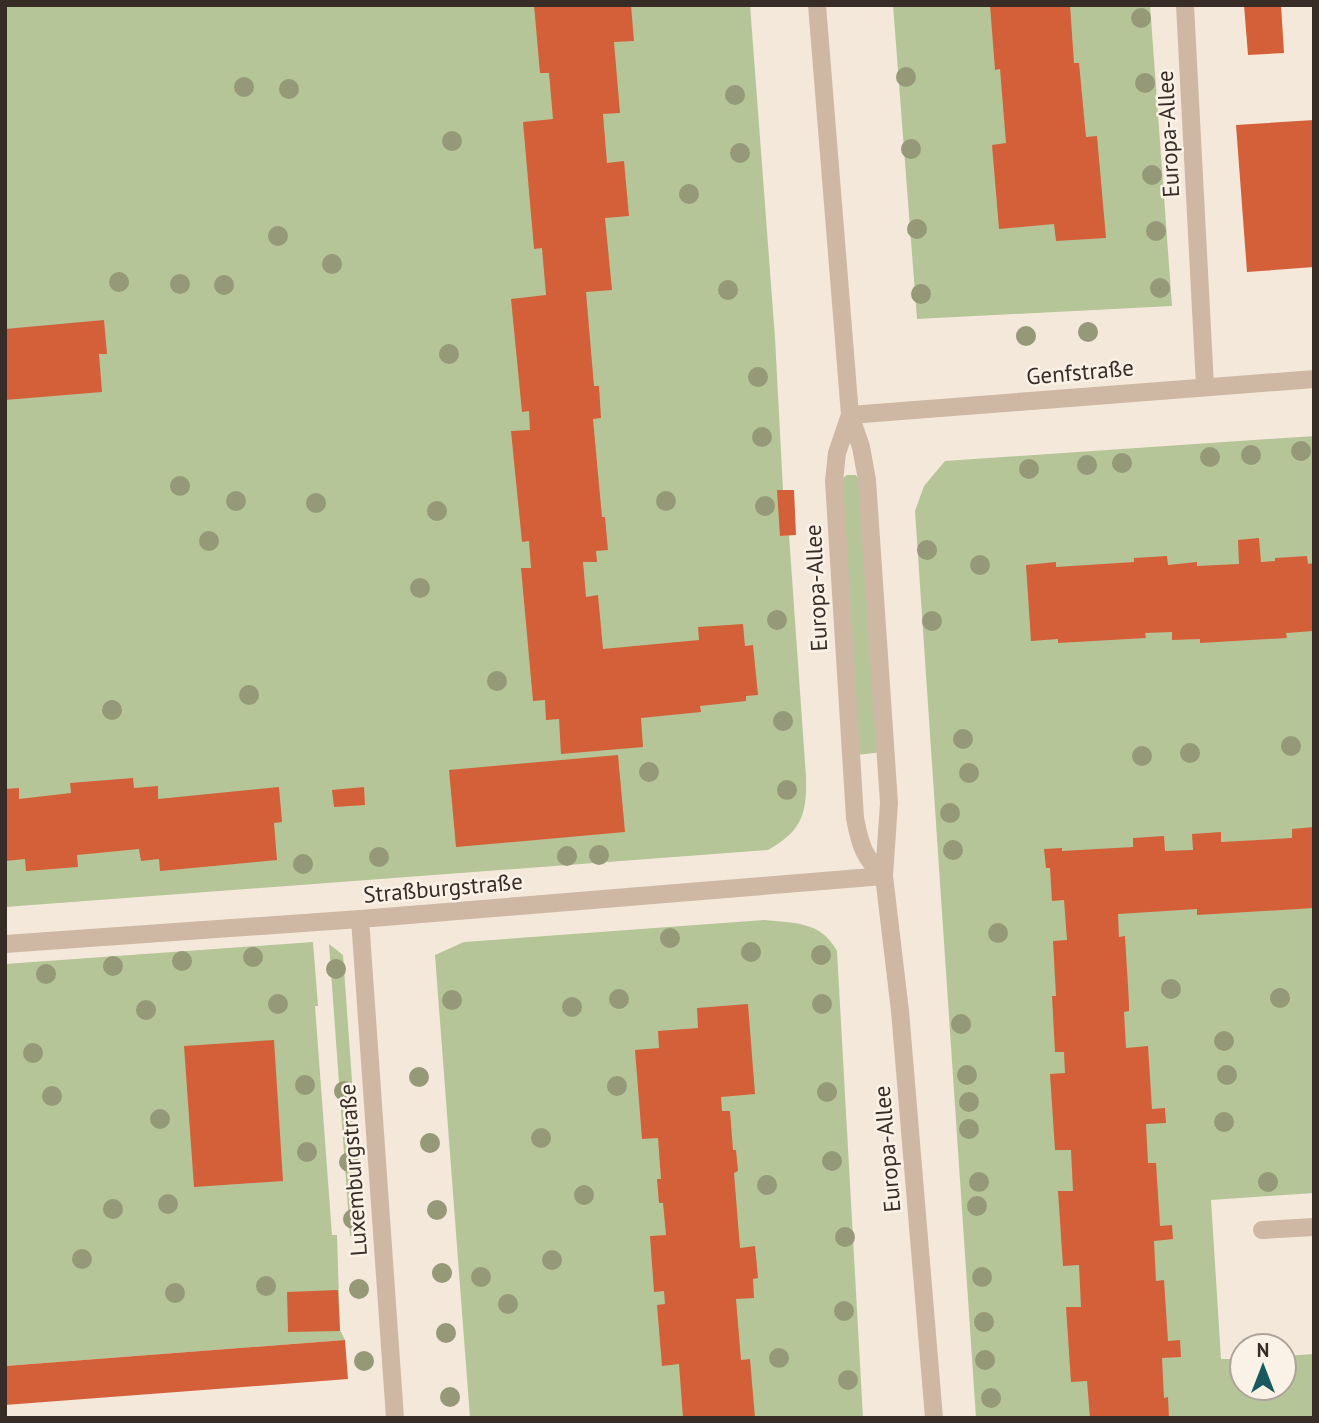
<svg xmlns="http://www.w3.org/2000/svg" width="1319" height="1423" font-family="'PT Sans',sans-serif">
	<style>
		.green { fill: #b5c598 }
		.building { fill: #d36039 }
		.lines { fill: none; stroke-linecap: round; stroke-linejoin: round }
		.minor { stroke: #ceb8a4; stroke-width: 18 }
		.tree { fill: #959978 }
		.labels { text-anchor: middle; stroke-width: 5; stroke-linejoin: round; paint-order: stroke }
		.street-label { font-size: 23px; fill: #382c27; stroke: #fbf2e7 }
	</style>
	<rect width="100%" height="100%" fill="#f4e8da"/>
	<!-- green -->
	<path class="green" d="M5,5H750L775,338L783,490L780,536L789,535L806,777C807,814 802,831 768,850L5,907Z
		M893,5H1150L1172,306L917,319Z
		M1314,436V1193L1211,1200L1221,1359H1242V1388H1284V1356L1314,1354V1418H976L915,511L924,486L945,461Z
		M847,475H856L863,487L884,752L855,755L840,480Z
		M764,920C794,923 821,921 837,951L863,1418H470L435,955L464,942Z
		M313,942L318,1006H315L332,1235H337L340,1330L345,1340L5,1366V964Z
		M329,944L343,955L363,1235L350,1236Z"/>
	<!-- building -->
	<path class="building" d="M534,5H631L634,41L614,42L620,113L603,114L607,163L624,161L629,216L605,218L612,290L586,292L594,386H599L601,418L593,419L602,517H605L608,550L596,551L597,562H583L586,597L598,595L603,649L699,640L698,627L743,624L745,646L753,645L758,695L746,696V701L700,706L701,712L641,718L643,747L561,754L559,719L546,720L545,700L533,701L521,568H531L529,541L522,542L511,431L530,430L529,411L522,412L511,299L546,295L542,248L534,249L523,122L553,119L549,73H540Z
		M990,5H1070L1074,63H1079L1086,137L1097,136L1106,238L1056,241L1054,224L999,229L992,145L1006,143L1000,69L995,70Z
		M1244,5H1281L1284,53L1248,55Z
		M1314,120V267L1247,272L1236,125Z
		M104,320L107,354H99L102,392L5,400V329Z
		M777,490H794L796,535L780,536Z
		M1259,538L1261,562L1275,561V558L1307,556L1308,564L1314,563V631L1286,633L1287,638L1200,643V639L1172,640V632L1145,633L1146,638L1058,643V639L1031,641L1026,565L1056,562V567L1134,562V558L1167,556L1168,565L1197,562V566L1239,564L1238,540Z
		M618,755L625,832L456,847L449,770Z
		M133,778L134,788L158,786V799L279,787L282,822L274,823L277,860L160,871L159,859L141,861L139,849L77,855L78,867L26,871L25,859L5,861V789L19,788V799L71,793L70,783Z
		M364,787L365,805L334,807L332,790Z
		M1314,827V908L1197,915V909L1118,914L1119,937L1125,936L1129,1003V1011L1124,1012L1126,1048L1148,1046L1152,1109L1165,1108L1166,1123L1146,1124L1148,1163H1156L1160,1226L1172,1225L1173,1239L1154,1241L1156,1281L1164,1280L1168,1341L1180,1340L1181,1357L1162,1358L1164,1398L1168,1397L1169,1418H1090L1087,1381L1071,1382L1066,1307H1081L1079,1265L1063,1266L1058,1191H1073L1071,1150H1055L1050,1074L1065,1073L1064,1052H1055L1052,996H1056L1053,941L1067,940L1064,900L1052,901L1050,868H1046L1044,849L1062,848V851L1133,847V838L1164,836L1165,851L1193,850L1192,834L1221,832V842L1292,838V829Z
		M748,1004L755,1094L721,1097L722,1111H730L733,1150H736L738,1171L734,1173L740,1248L755,1246L758,1278L753,1279L754,1298L736,1299L741,1360L750,1359L755,1418H683L679,1364L662,1366L657,1305L665,1304L664,1291L654,1292L650,1236L666,1235L663,1203H659L657,1179H661L658,1138L642,1139L635,1050L659,1048L658,1031L698,1028L697,1008Z
		M274,1040L283,1181L194,1187L184,1046Z
		M338,1290L340,1331L288,1332L287,1292Z
		M345,1340L348,1379L5,1405V1366Z"/>
	<g class="lines">
		<!-- minor -->
		<path class="minor" d="M817,5L850,415L861,447L867,480L889,803L884,876L900,1011L934,1418
			M1185,5L1205,386
			M850,415L837,453L834,481L855,818C860,845 864,858 884,876
			M850,415L1314,379
			M360,919L395,1418
			M5,944L360,919L884,876
			M1262,1230L1314,1227"/>
	</g>
	<!-- trees -->
	<g class="tree">
		<circle cx="1141" cy="18" r="10"/>
		<circle cx="906" cy="77" r="10"/>
		<circle cx="1145" cy="83" r="10"/>
		<circle cx="244" cy="87" r="10"/>
		<circle cx="289" cy="89" r="10"/>
		<circle cx="735" cy="95" r="10"/>
		<circle cx="452" cy="141" r="10"/>
		<circle cx="911" cy="149" r="10"/>
		<circle cx="740" cy="153" r="10"/>
		<circle cx="1152" cy="175" r="10"/>
		<circle cx="689" cy="194" r="10"/>
		<circle cx="917" cy="229" r="10"/>
		<circle cx="1156" cy="231" r="10"/>
		<circle cx="278" cy="236" r="10"/>
		<circle cx="332" cy="264" r="10"/>
		<circle cx="119" cy="282" r="10"/>
		<circle cx="180" cy="284" r="10"/>
		<circle cx="224" cy="285" r="10"/>
		<circle cx="1160" cy="288" r="10"/>
		<circle cx="728" cy="290" r="10"/>
		<circle cx="921" cy="294" r="10"/>
		<circle cx="1088" cy="332" r="10"/>
		<circle cx="1026" cy="336" r="10"/>
		<circle cx="449" cy="354" r="10"/>
		<circle cx="758" cy="377" r="10"/>
		<circle cx="762" cy="437" r="10"/>
		<circle cx="1301" cy="451" r="10"/>
		<circle cx="1251" cy="455" r="10"/>
		<circle cx="1210" cy="457" r="10"/>
		<circle cx="1122" cy="463" r="10"/>
		<circle cx="1087" cy="465" r="10"/>
		<circle cx="1029" cy="469" r="10"/>
		<circle cx="180" cy="486" r="10"/>
		<circle cx="236" cy="501" r="10"/>
		<circle cx="666" cy="501" r="10"/>
		<circle cx="316" cy="503" r="10"/>
		<circle cx="765" cy="506" r="10"/>
		<circle cx="437" cy="511" r="10"/>
		<circle cx="209" cy="541" r="10"/>
		<circle cx="927" cy="550" r="10"/>
		<circle cx="980" cy="565" r="10"/>
		<circle cx="420" cy="588" r="10"/>
		<circle cx="777" cy="620" r="10"/>
		<circle cx="932" cy="621" r="10"/>
		<circle cx="497" cy="681" r="10"/>
		<circle cx="249" cy="695" r="10"/>
		<circle cx="112" cy="710" r="10"/>
		<circle cx="783" cy="721" r="10"/>
		<circle cx="963" cy="739" r="10"/>
		<circle cx="1291" cy="746" r="10"/>
		<circle cx="1190" cy="753" r="10"/>
		<circle cx="1142" cy="756" r="10"/>
		<circle cx="649" cy="772" r="10"/>
		<circle cx="969" cy="773" r="10"/>
		<circle cx="787" cy="790" r="10"/>
		<circle cx="950" cy="813" r="10"/>
		<circle cx="953" cy="850" r="10"/>
		<circle cx="599" cy="855" r="10"/>
		<circle cx="567" cy="856" r="10"/>
		<circle cx="379" cy="857" r="10"/>
		<circle cx="303" cy="864" r="10"/>
		<circle cx="998" cy="933" r="10"/>
		<circle cx="670" cy="938" r="10"/>
		<circle cx="751" cy="952" r="10"/>
		<circle cx="821" cy="955" r="10"/>
		<circle cx="253" cy="957" r="10"/>
		<circle cx="182" cy="961" r="10"/>
		<circle cx="113" cy="966" r="10"/>
		<circle cx="336" cy="969" r="10"/>
		<circle cx="46" cy="974" r="10"/>
		<circle cx="1171" cy="989" r="10"/>
		<circle cx="1280" cy="998" r="10"/>
		<circle cx="619" cy="999" r="10"/>
		<circle cx="452" cy="1000" r="10"/>
		<circle cx="278" cy="1004" r="10"/>
		<circle cx="822" cy="1004" r="10"/>
		<circle cx="572" cy="1007" r="10"/>
		<circle cx="146" cy="1010" r="10"/>
		<circle cx="961" cy="1024" r="10"/>
		<circle cx="1224" cy="1041" r="10"/>
		<circle cx="33" cy="1053" r="10"/>
		<circle cx="967" cy="1075" r="10"/>
		<circle cx="1227" cy="1075" r="10"/>
		<circle cx="419" cy="1077" r="10"/>
		<circle cx="305" cy="1085" r="10"/>
		<circle cx="617" cy="1086" r="10"/>
		<circle cx="344" cy="1091" r="10"/>
		<circle cx="827" cy="1092" r="10"/>
		<circle cx="52" cy="1096" r="10"/>
		<circle cx="969" cy="1102" r="10"/>
		<circle cx="160" cy="1119" r="10"/>
		<circle cx="1224" cy="1122" r="10"/>
		<circle cx="969" cy="1129" r="10"/>
		<circle cx="541" cy="1138" r="10"/>
		<circle cx="430" cy="1143" r="10"/>
		<circle cx="307" cy="1152" r="10"/>
		<circle cx="832" cy="1161" r="10"/>
		<circle cx="349" cy="1162" r="10"/>
		<circle cx="979" cy="1182" r="10"/>
		<circle cx="1268" cy="1182" r="10"/>
		<circle cx="767" cy="1185" r="10"/>
		<circle cx="584" cy="1195" r="10"/>
		<circle cx="168" cy="1204" r="10"/>
		<circle cx="977" cy="1206" r="10"/>
		<circle cx="113" cy="1209" r="10"/>
		<circle cx="437" cy="1210" r="10"/>
		<circle cx="353" cy="1219" r="10"/>
		<circle cx="845" cy="1237" r="10"/>
		<circle cx="82" cy="1259" r="10"/>
		<circle cx="552" cy="1260" r="10"/>
		<circle cx="442" cy="1273" r="10"/>
		<circle cx="481" cy="1277" r="10"/>
		<circle cx="982" cy="1277" r="10"/>
		<circle cx="266" cy="1286" r="10"/>
		<circle cx="359" cy="1289" r="10"/>
		<circle cx="175" cy="1293" r="10"/>
		<circle cx="508" cy="1304" r="10"/>
		<circle cx="844" cy="1311" r="10"/>
		<circle cx="984" cy="1322" r="10"/>
		<circle cx="446" cy="1333" r="10"/>
		<circle cx="779" cy="1358" r="10"/>
		<circle cx="985" cy="1360" r="10"/>
		<circle cx="364" cy="1361" r="10"/>
		<circle cx="848" cy="1380" r="10"/>
		<circle cx="450" cy="1397" r="10"/>
		<circle cx="991" cy="1398" r="10"/>
	</g>
	<g class="labels">
		<!-- street labels -->
		<g class="street-label">
			<text transform="translate(1168 134) rotate(-93)" y="8">Europa-Allee</text>
			<text transform="translate(1080 372) rotate(-5)" y="8">Genfstraße</text>
			<text transform="translate(816 588) rotate(-93)" y="8">Europa-Allee</text>
			<text transform="translate(443 888) rotate(-5)" y="8">Straßburgstraße</text>
			<text transform="translate(887 1149) rotate(-95)" y="8">Europa-Allee</text>
			<text transform="translate(353 1170) rotate(-94)" y="8">Luxemburgstraße</text>
		</g>
	</g>
	<!-- border -->
	<rect width="1319" height="1423" fill="none" stroke="#382c27" stroke-width="14"/>
	<!-- north arrow -->
	<g transform="translate(1263 1367)"><circle r="33" fill="#fbf2e7" stroke="#ada39a" stroke-width="2"/>
	<path d="M0-5L12 26L0 18L-12 26Z" fill="#17595f"/>
	<text y="-10" font-size="19" font-weight="bold" text-anchor="middle" fill="#382c27">N</text>
	</g>
</svg>
